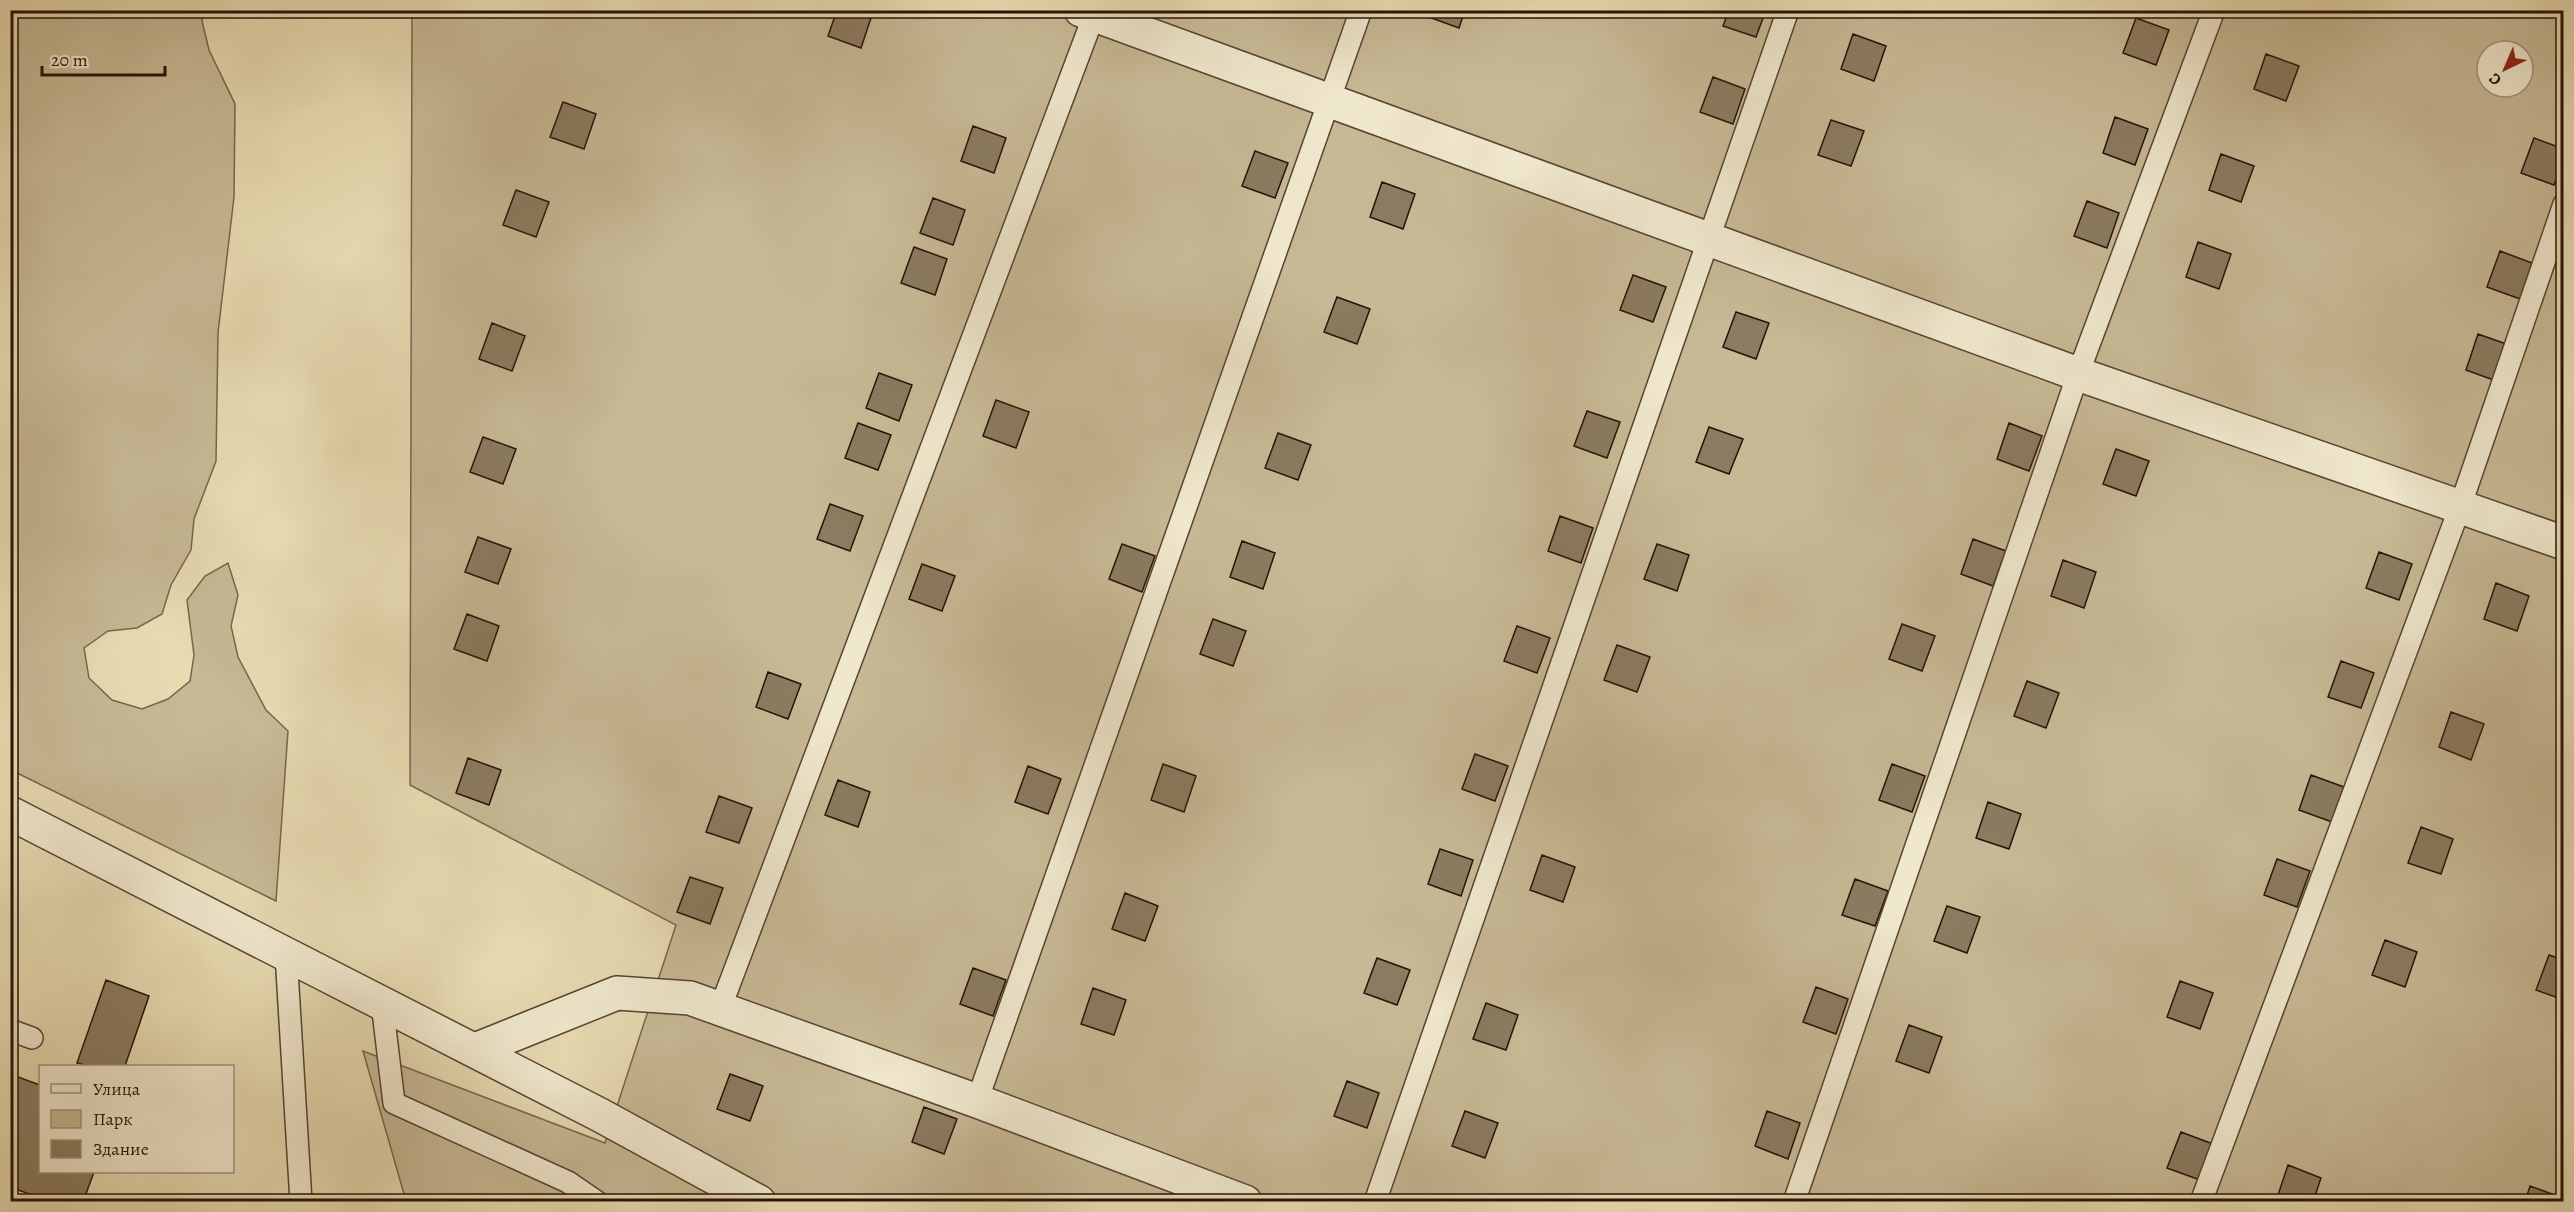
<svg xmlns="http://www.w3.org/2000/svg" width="2574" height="1212" font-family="Alegreya,serif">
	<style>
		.green { fill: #c7b995; stroke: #76664e; stroke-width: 1.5; fill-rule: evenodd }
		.building { fill: #8b7b60; stroke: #261208; stroke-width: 1.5 }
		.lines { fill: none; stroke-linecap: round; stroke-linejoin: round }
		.lane-casing { stroke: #564432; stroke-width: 24 }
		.street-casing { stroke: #564432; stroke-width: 36 }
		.lane { stroke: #f0e8cd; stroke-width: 21 }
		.street { stroke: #f0e8cd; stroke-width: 33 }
	</style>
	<rect width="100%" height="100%" fill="#e8dbb2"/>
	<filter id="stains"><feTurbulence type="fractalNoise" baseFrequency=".00333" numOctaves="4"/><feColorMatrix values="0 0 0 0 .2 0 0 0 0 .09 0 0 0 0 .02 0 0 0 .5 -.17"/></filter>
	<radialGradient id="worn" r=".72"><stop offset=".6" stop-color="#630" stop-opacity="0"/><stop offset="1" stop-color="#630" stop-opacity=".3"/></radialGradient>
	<!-- green -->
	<path class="green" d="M10,11H204L202,21L209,50L235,104L234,197L218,333L216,461L194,519L191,550L171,585L162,614L137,628L108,631L84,648L89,678L112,700L142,709L168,699L190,681L194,655L187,600L205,576L228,563L238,595L231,626L238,657L266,710L288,731L276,901L11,770Z
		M412,11H2563V1201H406L363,1051L605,1143L676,925L410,785ZM2487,51H2523V87H2487Z"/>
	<!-- building -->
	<path class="building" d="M837,10L873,12L861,48L828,36Z
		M1428,10H1465L1459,28L1426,16Z
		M1729,10H1766L1756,37L1723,26Z
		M2136,18L2169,30L2156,65L2123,53Z
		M1853,34L1886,46L1874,81L1841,69Z
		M2266,54L2299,66L2286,101L2254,89Z
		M1713,77L1745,89L1733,124L1700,112Z
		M563,102L596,114L584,149L550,137Z
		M2115,117L2148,129L2135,165L2103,153Z
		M1831,120L1864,131L1851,166L1818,155Z
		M973,126L1006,138L994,173L961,161Z
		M2534,138L2564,149V159L2554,185L2521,173Z
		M1255,151L1288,163L1275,198L1242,186Z
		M2221,154L2254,166L2241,202L2209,190Z
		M1382,182L1415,194L1403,229L1370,217Z
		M516,190L549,202L536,237L503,225Z
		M933,198L965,210L953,245L920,233Z
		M2087,201L2119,213L2107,248L2074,236Z
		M2198,242L2231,254L2219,289L2186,277Z
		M914,247L947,259L935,295L901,283Z
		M2500,251L2532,263L2520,299L2487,287Z
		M1633,275L1666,287L1653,322L1620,310Z
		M1337,297L1370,309L1357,344L1324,332Z
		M1736,312L1769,323L1756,359L1723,347Z
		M492,323L525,336L512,371L479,359Z
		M2478,334L2512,346L2499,382L2466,370Z
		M879,373L912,385L899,421L866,408Z
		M996,400L1029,412L1016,448L983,436Z
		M1587,411L1620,422L1607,458L1574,446Z
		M858,423L891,435L878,470L845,458Z
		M2009,423L2042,436L2029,471L1997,459Z
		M1709,427L1743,439L1729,474L1696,462Z
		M1278,433L1311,445L1298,480L1265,468Z
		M483,437L516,449L503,484L470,472Z
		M2116,449L2149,461L2136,496L2103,484Z
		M830,504L863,516L850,551L817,539Z
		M1560,516L1593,528L1581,563L1548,551Z
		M478,537L511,549L498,584L465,572Z
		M1973,539L2006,551L1993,586L1961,574Z
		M1242,541L1275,553L1263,589L1230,577Z
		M1122,544L1155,556L1142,592L1109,579Z
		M1657,544L1689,555L1677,591L1644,579Z
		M2379,552L2412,564L2399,600L2366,588Z
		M2063,560L2096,572L2084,608L2051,596Z
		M922,564L955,576L942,611L909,599Z
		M2496,583L2529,596L2517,631L2484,619Z
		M467,614L499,626L487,661L454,649Z
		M1213,619L1246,631L1233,666L1200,654Z
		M1902,624L1935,636L1922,671L1889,659Z
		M1517,626L1550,638L1537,673L1504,661Z
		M1617,645L1650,657L1637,692L1604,680Z
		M2341,661L2374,673L2361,708L2328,697Z
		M768,672L801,684L788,719L756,707Z
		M2027,681L2059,693L2046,728L2014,716Z
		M2451,712L2484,724L2471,760L2439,747Z
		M1475,754L1508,766L1495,801L1462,789Z
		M468,758L501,770L489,805L456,793Z
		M1163,764L1196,776L1184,812L1151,800Z
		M1892,764L1925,776L1912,812L1879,800Z
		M1028,766L1061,779L1048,814L1015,802Z
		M2311,775L2344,787L2332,822L2299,810Z
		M838,780L870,792L858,827L825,815Z
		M719,796L752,808L739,843L706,832Z
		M1988,802L2021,814L2009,849L1976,838Z
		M2421,827L2453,839L2441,874L2408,863Z
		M1440,849L1473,860L1461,896L1428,884Z
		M1542,855L1575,867L1563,902L1530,890Z
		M2277,859L2310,871L2297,907L2264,895Z
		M690,877L723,888L710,924L677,912Z
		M1855,879L1888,891L1875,926L1842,915Z
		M1125,893L1158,906L1145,941L1112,929Z
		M1947,906L1980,917L1967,953L1934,941Z
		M2385,940L2417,952L2405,987L2372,975Z
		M2549,955L2564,960V1000L2536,990Z
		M1377,958L1410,970L1397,1005L1364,993Z
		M973,968L1006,980L993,1016L960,1004Z
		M106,980L149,996L125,1066H88L77,1063Z
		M2180,981L2213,993L2200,1029L2167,1017Z
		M1816,987L1848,999L1836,1034L1803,1022Z
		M1093,988L1126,1000L1114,1035L1081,1024Z
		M1486,1003L1518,1015L1506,1050L1473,1039Z
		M1909,1025L1942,1037L1929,1073L1896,1061Z
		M10,1074L40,1085V1172H94L83,1202H51L10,1187Z
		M730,1074L763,1086L750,1121L717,1109Z
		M1347,1081L1379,1093L1367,1128L1334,1116Z
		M924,1107L957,1119L944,1154L912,1142Z
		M1465,1111L1498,1123L1485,1158L1452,1146Z
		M1767,1111L1800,1123L1788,1159L1755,1146Z
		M2181,1132L2213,1144L2200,1180L2167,1168Z
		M2288,1165L2321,1178L2313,1202L2276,1201Z
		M2530,1186L2563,1198L2562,1202H2525Z"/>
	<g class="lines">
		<!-- lane casing -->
		<g class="lane-casing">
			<path id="lane" d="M286,954L301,1202
				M382,1003L394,1103L568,1182L597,1202
				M720,1009L1094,15
				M10,1030L32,1038
				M977,1101L1361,10
				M1375,1202L1788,10
				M1794,1202L2078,374L2214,10
				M2201,1202L2460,507L2564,204"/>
		</g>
		<!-- street casing -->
		<g class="street-casing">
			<path id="street" d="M1081,10L2078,374L2564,543
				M10,813L600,1115L759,1202
				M475,1050L617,993L690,998L977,1101L1245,1202"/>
		</g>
		<!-- lane -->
		<use href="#lane" class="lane"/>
		<!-- street -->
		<use href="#street" class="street"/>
	</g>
	<!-- margin -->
	<rect width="2574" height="1212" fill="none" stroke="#e8dbb2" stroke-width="36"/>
	<rect x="12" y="12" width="2550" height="1188" fill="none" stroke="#261208" stroke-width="3"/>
	<rect x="18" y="18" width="2538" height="1176" fill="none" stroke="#261208" stroke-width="1.5"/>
	<!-- legend -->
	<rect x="39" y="1065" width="195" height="108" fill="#f0e8cd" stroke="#9f927e" stroke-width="1.5"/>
	<rect x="51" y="1084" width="30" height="9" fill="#f0e8cd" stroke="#9f927e" stroke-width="1.5"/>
	<text x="93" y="1095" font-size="18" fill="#261208">Улица</text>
	<rect x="51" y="1110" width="30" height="18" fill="#c7b995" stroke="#9f927e" stroke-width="1.5"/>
	<text x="93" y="1125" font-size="18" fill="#261208">Парк</text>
	<rect x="51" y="1140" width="30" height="18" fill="#8b7b60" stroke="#9f927e" stroke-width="1.5"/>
	<text x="93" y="1155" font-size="18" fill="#261208">Здание</text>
	<!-- north arrow -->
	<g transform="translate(2505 69) rotate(224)"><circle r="28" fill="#f0e8cd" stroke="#9f927e" stroke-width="1.5"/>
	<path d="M0-4.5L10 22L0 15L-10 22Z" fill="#8f2418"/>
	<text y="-9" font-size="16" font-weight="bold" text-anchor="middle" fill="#261208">С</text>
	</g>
	<!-- scale -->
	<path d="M42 66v9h123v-9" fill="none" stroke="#261208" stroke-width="3"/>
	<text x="51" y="66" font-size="18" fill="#261208" stroke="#f0e8cd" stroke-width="4.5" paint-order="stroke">20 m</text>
	<rect width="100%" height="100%" filter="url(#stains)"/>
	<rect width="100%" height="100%" fill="url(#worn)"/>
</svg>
